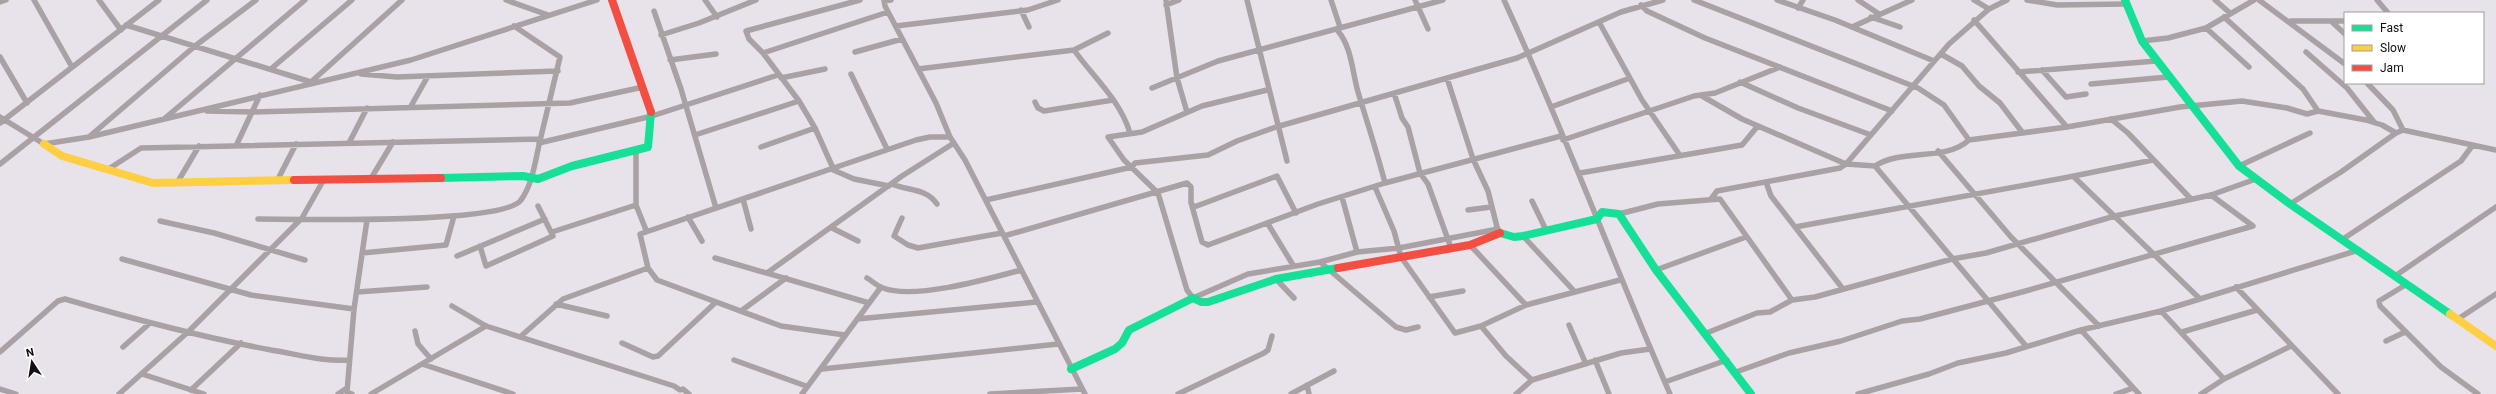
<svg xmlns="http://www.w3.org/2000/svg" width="2496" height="394" font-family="Roboto,sans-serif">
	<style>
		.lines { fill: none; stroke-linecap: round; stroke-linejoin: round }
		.street { stroke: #aaa1a5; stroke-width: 5.5 }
		.fast { stroke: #16e098; stroke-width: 8 }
		.slow { stroke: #ffcf43; stroke-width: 8 }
		.jam { stroke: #f24e42; stroke-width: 8 }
	</style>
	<rect width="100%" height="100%" fill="#e8e2ea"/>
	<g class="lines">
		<!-- street -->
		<path class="street" d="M34,0L72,67
			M99,0L121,30
			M506,0L548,15
			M705,0L717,17
			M884,0L885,6L936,103L950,137L965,160L1085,394
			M1166,0L1177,78L1187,112
			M1247,0L1287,161
			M1331,0L1340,27L1338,31C1352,48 1352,71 1358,92C1367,122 1377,152 1385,183
			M1415,0L1428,29
			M1504,0C1564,130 1613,263 1670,394
			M1694,0L1918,88L1944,105L1969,140
			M1777,0L1835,20L1934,61
			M1858,0L1879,14
			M1974,0L1989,9
			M2027,0L2057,5L2126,4
			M2215,0L2230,13
			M2259,0L2345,64
			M2377,0L2388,13
			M884,1L891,0
			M0,2L6,0
			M1166,5L1179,0
			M1641,5L1647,11L1705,38L1892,111
			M1798,8L1803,0
			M1021,10L1029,27
			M654,11L681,89L716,208
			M1871,17L1900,27
			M2224,17L2303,89L2318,111
			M1974,20L2067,127
			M2291,21H2345
			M1599,22L1642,100L1679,154
			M2332,22L2345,34
			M126,25L311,82L402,0
			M896,26L1028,10L1058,0
			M1852,27L1912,0
			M2206,28L2249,67
			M661,35L699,23L756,0
			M2142,41L2168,38L2206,28L2254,0
			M1074,50C1094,78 1120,100 1130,133
			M855,52L902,39
			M2306,52L2347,88L2374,122
			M763,53L888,12
			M1941,54L1962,66L1979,86L2000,103L2022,132
			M0,57L27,103
			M670,60L716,54
			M272,68L352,0
			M918,69L1074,50L1108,33
			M2042,70L2066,97L2086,94
			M2018,72L2156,61
			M361,74L397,77L558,71
			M851,74L887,149
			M781,78L825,69
			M1447,78L1473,159L1488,191L1498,231
			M1740,82L1798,108L1871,135
			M2367,83L2393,110L2403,130
			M2091,84L2168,77
			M1152,88L1218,61L1443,0
			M1267,90L1202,106L1142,132L1108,137L1124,160L1158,193L1187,290L1193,298L1248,274L1320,262L1396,327L1406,330L1418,327
			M1394,93L1402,118L1408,127L1420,173L1428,184L1451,248
			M1702,96L1742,119L1846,164L1949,44L1989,9L2007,0
			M1035,102L1038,108L1044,111L1113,100
			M411,106L428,76
			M1551,107L1630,78
			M207,111L253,112L570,103L643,87
			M0,117L44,144L89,137L411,60L597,0
			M164,119L305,0
			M2111,119L2128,133L2191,199
			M0,123L159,0
			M695,135L799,101
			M90,136L195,46L256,0
			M1563,140L1694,96L1715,93L1780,67
			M349,143L367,108
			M539,143L652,116L778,75
			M236,146L260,95
			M761,147L815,128
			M636,150V205L646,230
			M1938,151L2011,237L2099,326
			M0,164L207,0
			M1875,166C1902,148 1945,162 1969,140L2067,127L2180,107L2242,101L2287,108L2307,114L2318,111L2366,120L2382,125L2396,133L2403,130L2496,150
			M2239,166L2310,133
			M833,168L815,128L799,101L763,53L749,39L746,31L860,0
			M831,169L854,179L889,186
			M107,170L141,148L540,139
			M1580,173L1742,145L1757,127
			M2074,177L2198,297
			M370,180L393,142
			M277,181L296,144
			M1766,182L1771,196L1843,289
			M177,183L199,146
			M892,184C908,191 926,188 937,204
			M1375,187L1394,231L1401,257L1455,333L1481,326L1526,305L1620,280
			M1342,197L1357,252
			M743,199L751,229
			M1711,199L1717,191L1840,168L1846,164L1875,166L2026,346
			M986,200L1132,167L1135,163L1208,155L1237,141L1276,127L1517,58L1621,12L1663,0
			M1532,201L1546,230
			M2290,204L2341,172L2396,133
			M1192,206L1202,242L1208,245L1318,204L1385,183L1561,136
			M1468,210L1491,207
			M1619,214L1658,204L1720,199L1792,300
			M688,217L702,241
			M902,218L894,236L908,245L918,248L1002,233
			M258,219C295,219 504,225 521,200C532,185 535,163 539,145C546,116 553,86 560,57L514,26
			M160,221L214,233L305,260
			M1268,224L1293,265
			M1795,227L2064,178L2153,160
			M832,228L858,241
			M552,232L636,205
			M1004,236L1187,183L1191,187V203L1194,207L1277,176L1296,213
			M1523,236L1575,292
			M2343,239L2461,161L2472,146
			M1470,245L1526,305
			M480,246L486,266L553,236L538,206
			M362,253L446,245L454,216
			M457,256L545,219
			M715,258L869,303
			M122,259L251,295L354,309
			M1320,262L1357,252L1399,248L1498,229
			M1656,270L1746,237
			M767,273L902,176L954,143
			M2395,276L2496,207
			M867,278C872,281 877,286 883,288C914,300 988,279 1021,270
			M1276,279L1294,298
			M2407,284L2379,301L2380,306L2441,367L2478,394
			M2236,287L2338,394
			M357,292L427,287
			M1429,297L1463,291
			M556,304L607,316
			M452,306L486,326L674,386L680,390L683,389L689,394
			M741,311L786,278
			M2161,311L2224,379
			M857,319L1036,302
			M2458,319L2496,294
			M1569,325L1586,364
			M1481,326L1506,356L1532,380
			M2081,330L2139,394
			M415,331L418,344L431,359
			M2182,332L2257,310
			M1704,334L1757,313L1770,312L1792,300L1815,297L1952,259L1986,253L2115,216L2211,195L2256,179
			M845,335L781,326L657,280L648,268L640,234L916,140L930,137H950
			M520,337L563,299L648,268
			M2386,341L2405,332
			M622,343L653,357L658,356L715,303
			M123,347L150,323
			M0,352L58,301L65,299C133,319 201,337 271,350C297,354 323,362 349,360
			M734,360L806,386
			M1595,360L1609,394
			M422,364L513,394
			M822,369L1058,344
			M1736,372L1789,353L1841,341L1902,321L1920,319L2022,292L2253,226L2211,195
			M142,374L204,394
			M1665,382L1727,360
			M1307,385L1309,394
			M0,389L16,394
			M191,390L241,343
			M119,394L188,332L302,218L323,181
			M338,394L347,388
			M352,394L347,392L354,309L367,220
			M371,394L486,326
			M802,394L881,287
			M990,394L1082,389
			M1178,394L1264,353L1268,350L1272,336
			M1291,394L1334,371
			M1516,394L1532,380L1621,353L1650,349
			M1858,394L1929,374L1958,363L2006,353L2081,330L2161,311L2359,250
			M2116,394L2133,388
			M2201,394L2224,379L2291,346"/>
		<!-- fast -->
		<path class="fast" d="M2125,0L2142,41L2239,166L2290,204L2450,314
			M441,178L523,176L538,179L572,166L648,147L651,112
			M1500,233L1514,237L1523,236L1597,219L1602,212L1619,214L1656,270L1751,394
			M1071,369L1115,349L1122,343L1129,330L1193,298L1201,302H1208L1276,279L1338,268"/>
		<!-- slow -->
		<path class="slow" d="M44,144L62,156L153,183L294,180
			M2450,314L2496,346"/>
		<!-- jam -->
		<path class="jam" d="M612,0L651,112
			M294,180L441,178
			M1338,268L1470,245L1500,233"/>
	</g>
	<!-- legend -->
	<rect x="2344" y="12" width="140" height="72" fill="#ffffff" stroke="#a09fa1"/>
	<rect x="2352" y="25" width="20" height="6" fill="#16e098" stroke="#a09fa1"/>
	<text x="2380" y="32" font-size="12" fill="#120e13">Fast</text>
	<rect x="2352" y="45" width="20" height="6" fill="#ffcf43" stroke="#a09fa1"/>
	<text x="2380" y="52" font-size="12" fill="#120e13">Slow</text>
	<rect x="2352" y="65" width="20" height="6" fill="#f24e42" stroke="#a09fa1"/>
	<text x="2380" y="72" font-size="12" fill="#120e13">Jam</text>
	<!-- north arrow -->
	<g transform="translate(32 362) rotate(348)" stroke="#ffffff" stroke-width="3" paint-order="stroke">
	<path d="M0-3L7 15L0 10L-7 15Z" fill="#120e13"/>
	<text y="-6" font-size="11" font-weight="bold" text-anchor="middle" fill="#120e13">N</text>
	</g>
</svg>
